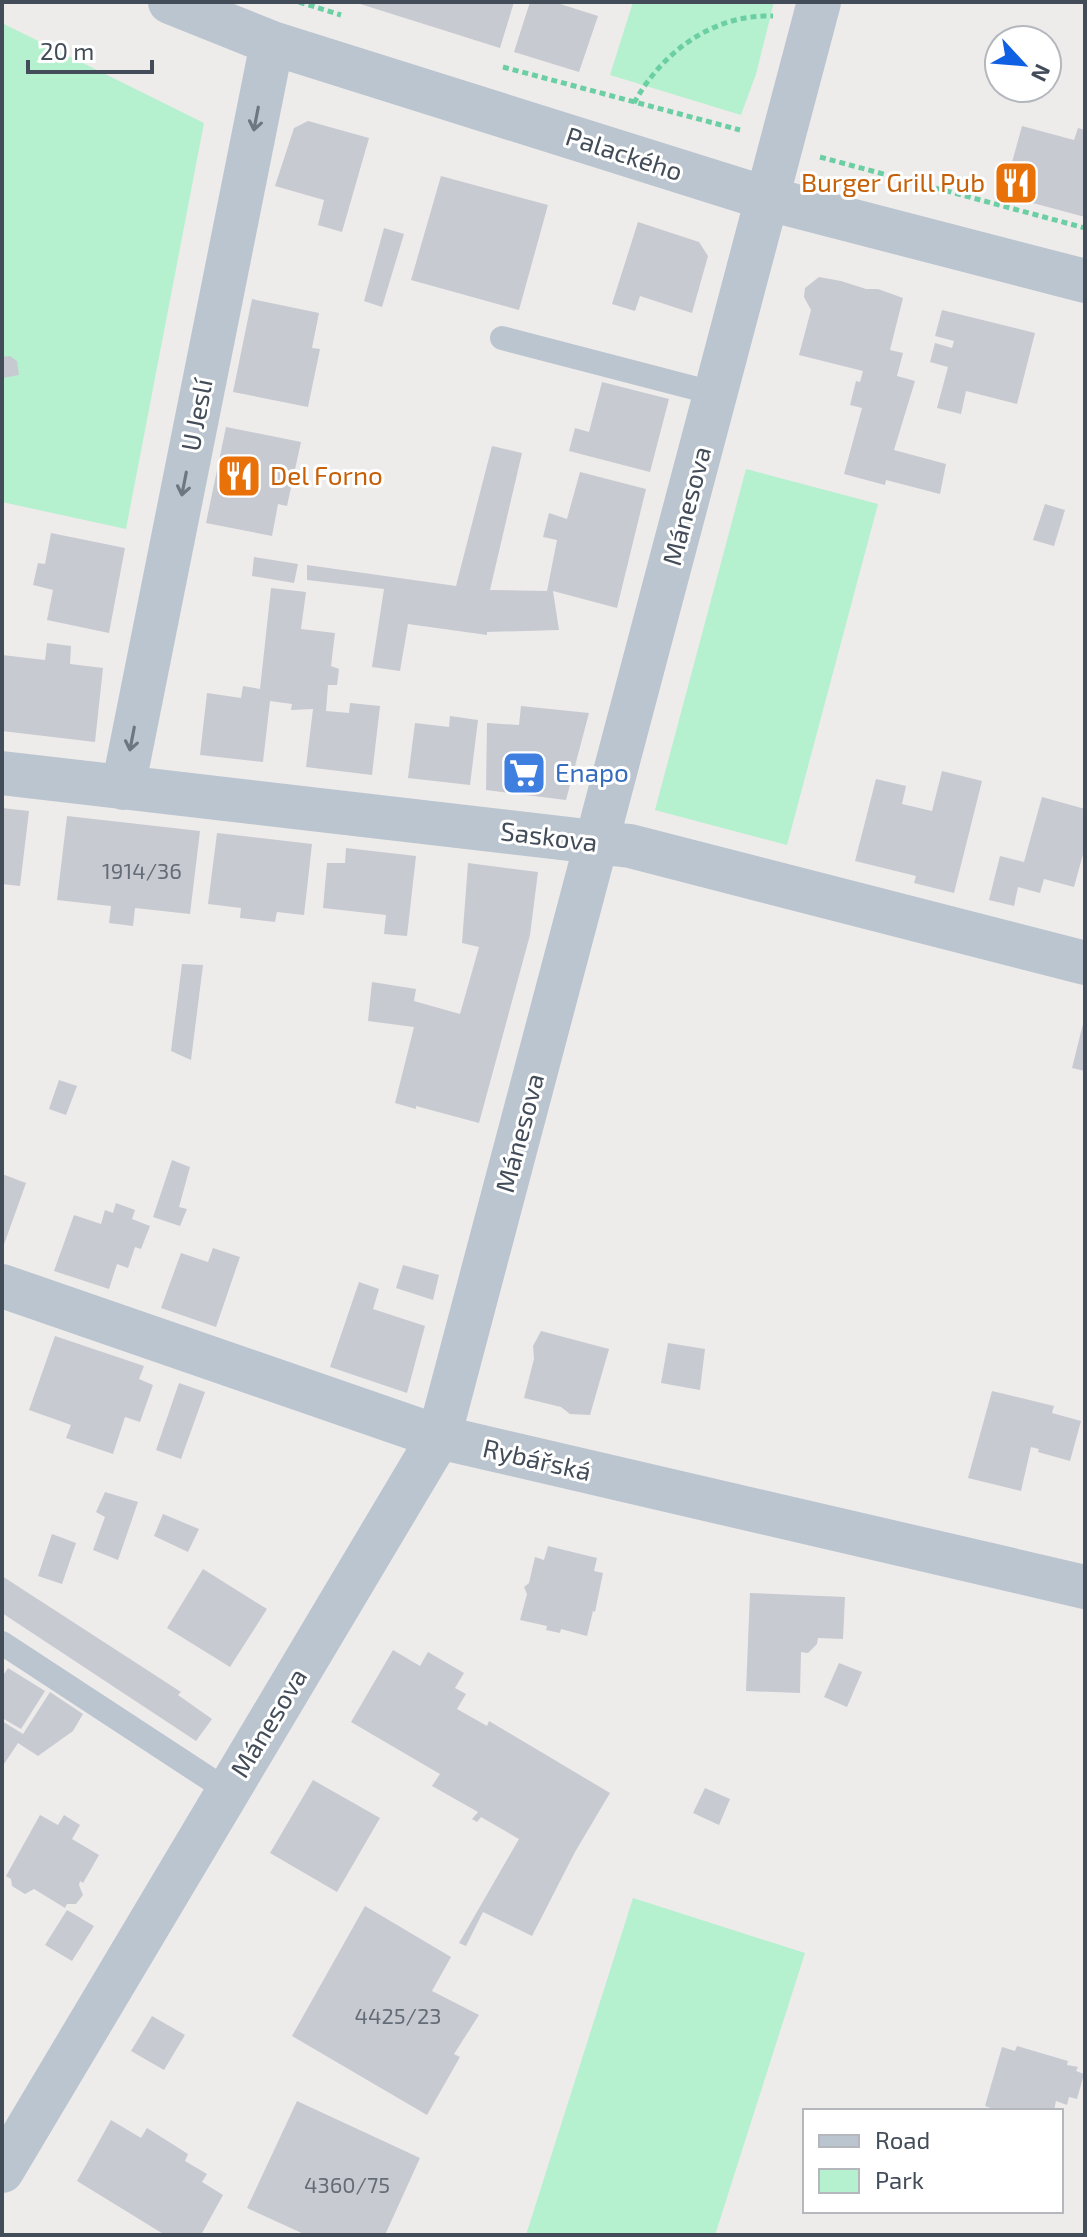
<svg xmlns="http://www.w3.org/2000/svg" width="1087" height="2237" font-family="'Exo 2',sans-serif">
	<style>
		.green { fill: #b5f0cf }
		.building { fill: #c7cad1 }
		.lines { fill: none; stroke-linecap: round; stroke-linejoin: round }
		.path { stroke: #6ccfa4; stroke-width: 5; stroke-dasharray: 6 4; stroke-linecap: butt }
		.lane { stroke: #bbc5cf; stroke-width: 24 }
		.street { stroke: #bbc5cf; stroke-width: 44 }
		.oneway { stroke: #6d7782 }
		.labels { text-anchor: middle; stroke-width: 6; stroke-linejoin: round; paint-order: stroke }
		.number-label { font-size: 22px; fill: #646c77 }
		.street-label { font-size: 26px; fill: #434d59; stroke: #fff }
		.food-label { font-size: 26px; fill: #c56008; stroke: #fff; text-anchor: end }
		.shop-label { font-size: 26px; fill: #366cbe; stroke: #fff; text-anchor: start }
	</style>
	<rect width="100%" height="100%" fill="#eeebeb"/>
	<!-- green -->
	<path class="green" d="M633,2H774L756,74L741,115L610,75Z
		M2,23L204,123L126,529L2,502Z
		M746,469L878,504L787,845L655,810Z
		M633,1898L805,1953L715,2235H526Z"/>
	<!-- building -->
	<path class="building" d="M354,2H514L500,48Z
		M530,2H554L598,16L579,72L514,52Z
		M308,121L369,138L342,232L318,225L324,200L275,186L294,128Z
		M1022,126L1074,140L1078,128L1085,130V217L1003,195Z
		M441,176L548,205L519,310L411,280Z
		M638,222L699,242L708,256L692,313L640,296L635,311L612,304Z
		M384,228L404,234L382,307L364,301Z
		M819,277L841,281L866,289H878L903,298L890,350L903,353L897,376L915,381L894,450L946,464L940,494L886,480L885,485L844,474L862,408L850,405L856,381L860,382L863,371L799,355L811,310L804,297L805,288Z
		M252,299L319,313L312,348L320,349L308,407L233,392Z
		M942,310L1035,333L1017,404L966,391L961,414L937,408L948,367L930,362L935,343L952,348L954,341L935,336Z
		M10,356L17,361L19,375L2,378V357Z
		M602,382L669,399L650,472L569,451L575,428L589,432Z
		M226,427L301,442L287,506L278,504L272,536L206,523Z
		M492,446L522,453L490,590L547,591L557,540L543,537L549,513L567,519L580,472L646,489L617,608L553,591L559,630L487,632V635L408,624L400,671L372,667L384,589L307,580V565L456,586Z
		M1045,504L1065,510L1054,546L1033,540Z
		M51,533L125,548L109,633L47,620L53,590L33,585L38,563L45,564Z
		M254,557L298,564L294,583L252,576Z
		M271,588L306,592L301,629L335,633L331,666L339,669L337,685H328L326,711L349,713L350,703L380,706L372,775L306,767L313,709L291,710L292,704L270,701L263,762L200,755L207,693L241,698L243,686L260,689Z
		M47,643L71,646L70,664L103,668L95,742L2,731V655L45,660Z
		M521,706L589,713L566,800L486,790L487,723L519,725Z
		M450,716L478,720L470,785L408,778L415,723L449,727Z
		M942,771L982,781L954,893L914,883L916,876L855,861L876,779L906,786L902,804L932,811Z
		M1042,797L1085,809V847L1074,887L1044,879L1040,893L1018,887L1014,906L989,900L1000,856L1024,862Z
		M2,808L29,811L20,886L2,884Z
		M67,816L200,831L190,914L135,908L133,926L109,923L111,906L57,900Z
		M217,833L312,844L304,915L277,912L275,922L240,918L241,908L208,904Z
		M346,848L416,856L407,936L384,934L386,915L323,908L327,863H345Z
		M468,863L538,872L530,935L479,1123L416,1106V1109L395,1103L414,1027L368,1021L372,982L416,989L414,1001L460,1014L479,947L462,943Z
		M182,964L203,965L191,1060L171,1051Z
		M1084,1020H1085V1071L1072,1068Z
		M59,1080L77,1086L66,1115L49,1109Z
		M172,1160L190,1167L179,1207L187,1209L180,1226L153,1217Z
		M2,1174L26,1183L2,1250Z
		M116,1203L135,1210L132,1219L150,1226L141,1249L135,1247L128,1268L117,1264L109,1289L54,1271L74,1215L101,1224L105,1210L113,1213Z
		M213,1248L240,1257L216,1327L161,1308L181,1253L208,1262Z
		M403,1265L439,1275L433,1300L396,1288Z
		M359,1282L379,1289L373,1309L425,1326L407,1393L330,1367Z
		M541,1331L609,1349L590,1415L570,1414L561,1407L524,1398L534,1359L533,1346Z
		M55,1336L144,1366L139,1379L153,1385L140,1422L125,1417L113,1454L66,1438L71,1425L29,1410Z
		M668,1343L705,1349L700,1390L661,1383Z
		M179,1383L205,1392L181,1459L156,1450Z
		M992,1391L1054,1406L1052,1413L1081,1421L1070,1461L1038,1452L1039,1449L1031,1447L1021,1491L968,1478Z
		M105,1492L138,1502L118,1560L93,1550L105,1517L96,1512Z
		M163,1514L199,1529L188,1552L154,1536Z
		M52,1534L76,1543L62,1584L38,1576Z
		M548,1546L597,1558L594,1571L603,1573L595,1612L593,1611L587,1636L561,1629L560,1633L546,1630L547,1626L520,1620L527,1594L524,1587L529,1583L535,1557L544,1560Z
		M203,1569L267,1609L230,1667L167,1628Z
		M2,1576L181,1692L178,1695L212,1719L196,1741L2,1613Z
		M750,1593L845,1597L843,1639L818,1638L817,1644L808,1653L801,1652L800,1693L746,1691Z
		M393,1650L420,1666L428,1652L464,1673L455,1688L466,1694L457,1709L487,1726L489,1721L610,1793L575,1852L532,1936L483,1912L466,1946L459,1943L519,1839L481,1817L477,1822L472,1819L478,1812L432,1786L440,1774L351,1722Z
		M839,1663L862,1672L847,1707L824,1697Z
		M8,1668L45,1691L21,1729L2,1718V1677Z
		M50,1692L83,1714L73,1731L38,1756L18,1743L2,1767V1721L23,1734Z
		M313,1780L380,1818L337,1892L270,1853Z
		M705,1788L730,1799L719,1825L693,1813Z
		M40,1815L58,1825L64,1815L80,1825L72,1839L99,1855L83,1883L80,1881L79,1885L83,1895L76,1904H67L65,1908L34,1889L25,1894L12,1886L11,1879L6,1876Z
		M365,1906L451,1957L432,1991L479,2015L454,2054L460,2057L427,2115L292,2036Z
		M67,1910L94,1926L72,1961L45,1945Z
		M152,2016L185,2035L164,2070L131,2051Z
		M1017,2046L1068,2061L1067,2065L1078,2067L1076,2071L1084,2074L1077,2099L1069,2097L1067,2105L1056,2101L1054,2111H999L985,2106L1002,2047L1015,2051Z
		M297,2101L420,2158L385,2235H306L247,2208Z
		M111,2120L141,2138L147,2128L188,2154L185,2161L207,2174L202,2182L223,2195L201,2235H165L77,2181Z"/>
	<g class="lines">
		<!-- path -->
		<path class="path" d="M299,2L341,15
			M503,67L740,130
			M634,103C662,52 713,14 773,16
			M820,157L1085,228"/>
		<!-- lane -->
		<path class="lane" d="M502,338L717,394
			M2,1643L228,1791"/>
		<!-- street -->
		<path class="street" d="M170,2L272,43L765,198L1085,281
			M2,773L630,846L1085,963
			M123,788L272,43
			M2,1286L439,1437L1085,1587
			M2,2171L439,1437L819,2"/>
	</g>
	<!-- one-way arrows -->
	<defs><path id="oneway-shaft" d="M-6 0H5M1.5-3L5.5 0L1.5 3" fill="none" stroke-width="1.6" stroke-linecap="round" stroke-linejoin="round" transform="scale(2)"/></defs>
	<g class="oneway">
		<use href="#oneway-shaft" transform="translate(256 119) rotate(101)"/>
		<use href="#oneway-shaft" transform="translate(184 484) rotate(101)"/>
		<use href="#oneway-shaft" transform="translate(132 739) rotate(101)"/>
	</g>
	<!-- icons -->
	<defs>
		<g id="restaurant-square" transform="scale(2.3)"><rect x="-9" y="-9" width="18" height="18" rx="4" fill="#e8710a" stroke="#fff"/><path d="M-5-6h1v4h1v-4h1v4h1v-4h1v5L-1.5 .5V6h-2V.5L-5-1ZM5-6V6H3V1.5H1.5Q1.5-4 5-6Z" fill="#fff"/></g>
		<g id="supermarket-square" transform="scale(2.3)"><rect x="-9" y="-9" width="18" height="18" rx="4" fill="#3f7fe0" stroke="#fff"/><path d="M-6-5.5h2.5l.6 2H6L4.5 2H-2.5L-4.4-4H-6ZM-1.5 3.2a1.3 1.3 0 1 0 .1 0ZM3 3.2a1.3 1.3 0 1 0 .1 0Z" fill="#fff"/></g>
	</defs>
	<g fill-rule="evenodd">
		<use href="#restaurant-square" x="1016" y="183"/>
		<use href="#restaurant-square" x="239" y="476"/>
		<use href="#supermarket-square" x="524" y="773"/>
	</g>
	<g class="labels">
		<!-- number labels -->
		<g class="number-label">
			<text x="142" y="879">1914/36</text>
			<text x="398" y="2024">4425/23</text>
			<text x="347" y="2193">4360/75</text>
		</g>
		<!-- street labels -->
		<g class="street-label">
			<text transform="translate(624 154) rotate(18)" y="9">Palackého</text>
			<text transform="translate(197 415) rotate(-79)" y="9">U Jeslí</text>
			<text transform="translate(687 506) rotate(-75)" y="9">Mánesova</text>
			<text transform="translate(549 837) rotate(7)" y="9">Saskova</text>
			<text transform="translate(520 1133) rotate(-75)" y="9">Mánesova</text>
			<text transform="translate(537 1460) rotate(13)" y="9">Rybářská</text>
			<text transform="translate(269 1723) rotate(-59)" y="9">Mánesova</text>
		</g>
		<!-- food labels -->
		<g class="food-label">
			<text x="985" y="192">Burger Grill Pub</text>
			<text x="270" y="485" text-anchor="start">Del Forno</text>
		</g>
		<!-- shop labels -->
		<g class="shop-label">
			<text x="555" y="782">Enapo</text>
		</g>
	</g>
	<!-- border -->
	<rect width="1087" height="2237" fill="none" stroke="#434d59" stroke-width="8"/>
	<!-- legend -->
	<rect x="803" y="2109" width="260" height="104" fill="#ffffff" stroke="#b4b8bd" stroke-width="2"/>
	<rect x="819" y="2135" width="40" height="12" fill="#bbc5cf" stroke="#b4b8bd" stroke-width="2"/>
	<text x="875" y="2149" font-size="24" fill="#434d59">Road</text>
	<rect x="819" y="2169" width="40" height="24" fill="#b5f0cf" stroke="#b4b8bd" stroke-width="2"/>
	<text x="875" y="2189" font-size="24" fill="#434d59">Park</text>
	<!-- north arrow -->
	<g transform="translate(1023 64) rotate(116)"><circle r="38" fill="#ffffff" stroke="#b4b8bd" stroke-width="2"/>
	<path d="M0-6L14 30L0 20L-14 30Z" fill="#1060e3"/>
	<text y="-12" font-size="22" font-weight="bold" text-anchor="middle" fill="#434d59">N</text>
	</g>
	<!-- scale -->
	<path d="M28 60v12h124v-12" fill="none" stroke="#434d59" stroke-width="4"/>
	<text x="40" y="60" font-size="24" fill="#434d59" stroke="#ffffff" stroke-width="6" paint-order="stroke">20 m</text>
</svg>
